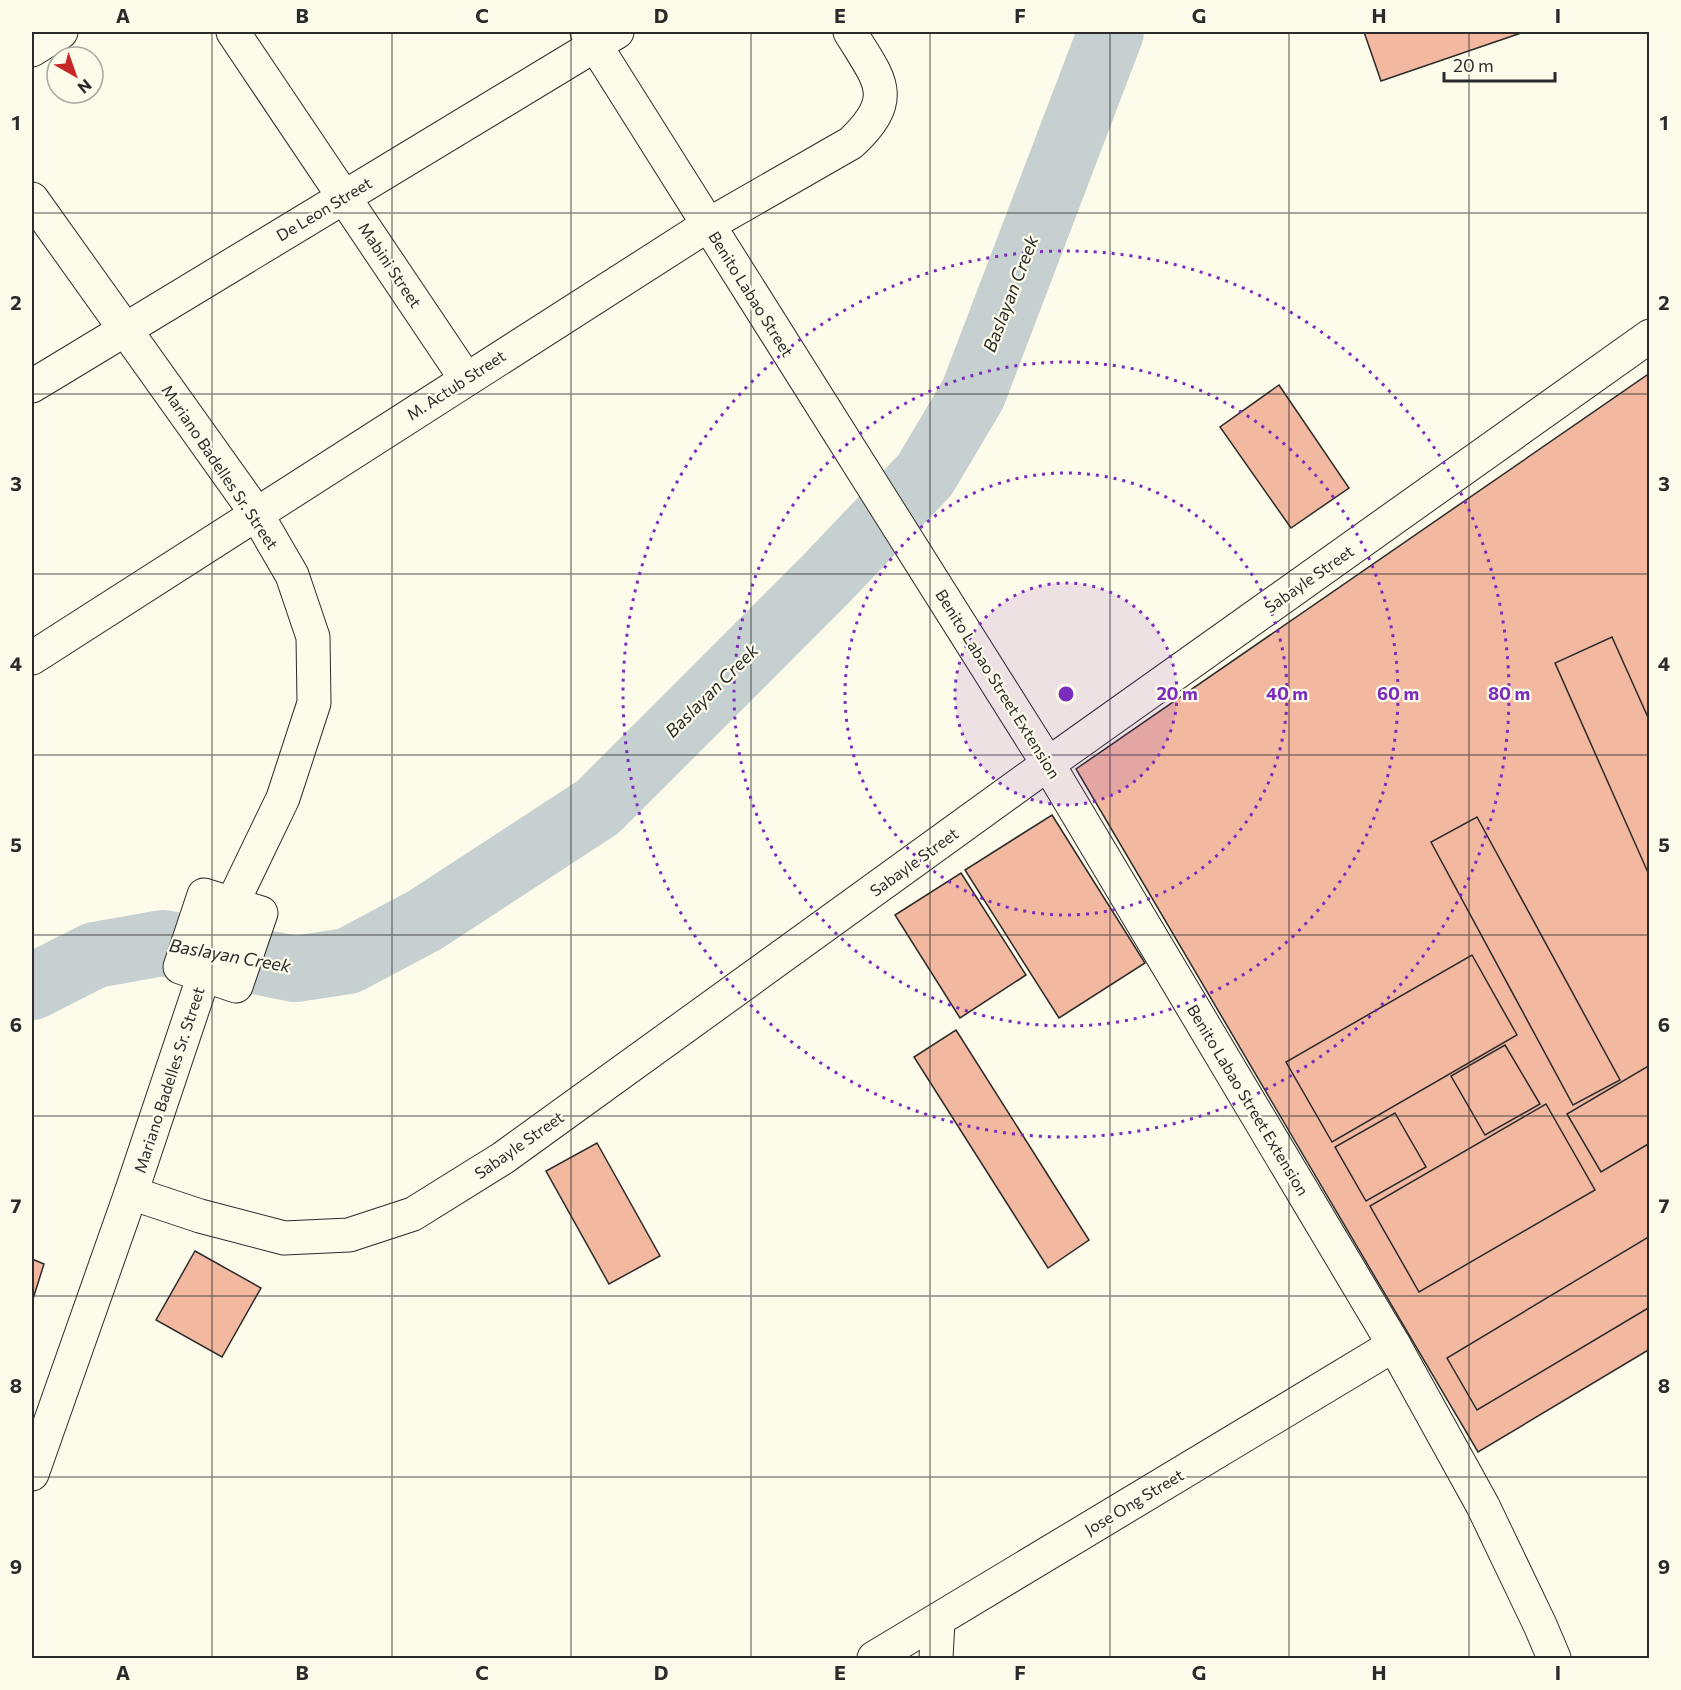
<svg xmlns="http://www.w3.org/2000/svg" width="1681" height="1690" font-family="Commissioner,sans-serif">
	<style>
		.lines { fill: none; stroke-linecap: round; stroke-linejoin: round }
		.river { stroke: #c7d0d0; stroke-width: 66 }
		.building { fill: #f2b8a0; stroke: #2b2b2b; stroke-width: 1.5 }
		.minor-casing { stroke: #2b2b2b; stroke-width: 35 }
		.tertiary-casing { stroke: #2b2b2b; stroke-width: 35 }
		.secondary-casing { stroke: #2b2b2b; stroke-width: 35 }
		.minor { stroke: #fdfbea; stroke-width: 33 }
		.tertiary { stroke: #fdfbea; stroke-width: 33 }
		.secondary { stroke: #fdfbea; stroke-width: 33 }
		.grid { fill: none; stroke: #2b2b2b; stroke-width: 1.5; stroke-opacity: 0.55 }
		.ring { fill: none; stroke: #7b2cbf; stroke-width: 3; stroke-dasharray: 3 6 }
		.labels { text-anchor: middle; stroke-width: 4.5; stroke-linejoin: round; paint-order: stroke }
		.street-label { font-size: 16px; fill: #2b2b2b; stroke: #fdfbea }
		.water-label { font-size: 18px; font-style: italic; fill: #2b2b2b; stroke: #fdfbea }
		.centre { fill: #7b2cbf; stroke: #fdfbea; stroke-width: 3 }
		.ring-label { font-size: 18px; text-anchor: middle; font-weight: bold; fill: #7b2cbf; stroke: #fdfbea; stroke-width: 4.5; stroke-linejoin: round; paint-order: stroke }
		.neatline { fill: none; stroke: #2b2b2b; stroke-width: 2 }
		.grid-label { font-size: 20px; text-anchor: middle; font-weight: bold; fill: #2b2b2b }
	</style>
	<rect width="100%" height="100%" fill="#fdfbea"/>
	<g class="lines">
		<!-- river -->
		<path class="river" d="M32,987L95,955L163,943L295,969L348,961L425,920L598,807L826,579L925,475L973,394L1111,32"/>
	</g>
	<!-- building -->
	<path class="building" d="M1364,32H1524L1381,81Z
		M1650,373V1349L1478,1452L1076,769Z
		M1279,385L1349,488L1291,528L1220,427Z
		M1612,637L1650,722V877L1555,663Z
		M1052,815L1145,963L1059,1018L965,870Z
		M1477,817L1620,1080L1573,1105L1431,842Z
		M961,873L1026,975L960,1018L895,915Z
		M1472,955L1517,1035L1332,1142L1286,1062Z
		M956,1030L1089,1240L1048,1268L914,1057Z
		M1505,1045L1540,1104L1485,1135L1451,1076Z
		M1650,1065V1143L1601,1172L1567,1114Z
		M1546,1104L1595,1190L1419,1292L1370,1206Z
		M1395,1113L1426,1167L1366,1201L1335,1147Z
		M597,1143L660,1256L609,1284L546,1171Z
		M1650,1236V1307L1477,1410L1447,1358Z
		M195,1251L261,1288L222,1357L156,1320Z
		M32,1259L44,1264L32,1302Z"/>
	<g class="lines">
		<!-- minor casing -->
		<g class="minor-casing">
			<path id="minor" d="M233,32L466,379
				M708,225L851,143C900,97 879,80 850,32
				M32,386L617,32
				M204,895L261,913L236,986L180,967Z
				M874,1658L1394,1345
				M936,1658L938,1621"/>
		</g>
		<!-- tertiary casing -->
		<g class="tertiary-casing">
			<path id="tertiary" d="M587,32L1048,764L1394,1345L1483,1506L1540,1625L1554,1658
				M32,50L61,32
				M32,658L708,225
				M131,1193L200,1216L284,1238L349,1235L413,1214L503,1158L1048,764L1650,336"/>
		</g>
		<!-- secondary casing -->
		<g class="secondary-casing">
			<path id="secondary" d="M32,199L256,513L292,575L313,637L314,703L283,798L232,904L204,975L131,1193L32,1474"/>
		</g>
		<!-- minor -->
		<use href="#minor" class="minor"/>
		<!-- tertiary -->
		<use href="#tertiary" class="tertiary"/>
		<!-- secondary -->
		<use href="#secondary" class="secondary"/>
	</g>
	<!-- grid -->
	<path class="grid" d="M212,32V1658M392,32V1658M571,32V1658M751,32V1658M930,32V1658M1110,32V1658M1289,32V1658M1469,32V1658M32,213H1650M32,394H1650M32,574H1650M32,755H1650M32,935H1650M32,1116H1650M32,1296H1650M32,1477H1650"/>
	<!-- distance rings -->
	<circle cx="1066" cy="694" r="111" fill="#7b2cbf" fill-opacity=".12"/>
	<g class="ring">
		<circle cx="1066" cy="694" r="111"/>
		<circle cx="1066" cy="694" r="221"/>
		<circle cx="1066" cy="694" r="332"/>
		<circle cx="1066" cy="694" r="443"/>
	</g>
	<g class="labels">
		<!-- street labels -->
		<g class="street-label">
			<text transform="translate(324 209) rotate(-31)" y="6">De Leon Street</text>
			<text transform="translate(390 265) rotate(56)" y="6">Mabini Street</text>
			<text transform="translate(751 294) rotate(58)" y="6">Benito Labao Street</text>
			<text transform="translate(456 385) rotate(-33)" y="6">M. Actub Street</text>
			<text transform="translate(220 467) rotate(56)" y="6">Mariano Badelles Sr. Street</text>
			<text transform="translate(1309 579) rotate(-35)" y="6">Sabayle Street</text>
			<text transform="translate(998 684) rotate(58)" y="6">Benito Labao Street Extension</text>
			<text transform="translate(914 862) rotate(-36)" y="6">Sabayle Street</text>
			<text transform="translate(169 1080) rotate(-72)" y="6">Mariano Badelles Sr. Street</text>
			<text transform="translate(1248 1100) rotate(59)" y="6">Benito Labao Street Extension</text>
			<text transform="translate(519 1145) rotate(-35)" y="6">Sabayle Street</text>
			<text transform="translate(1134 1502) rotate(-31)" y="6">Jose Ong Street</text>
		</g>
		<!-- water labels -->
		<g class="water-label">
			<text transform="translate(1011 294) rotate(-69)" y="6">Baslayan Creek</text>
			<text transform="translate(712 691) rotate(-45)" y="6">Baslayan Creek</text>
			<text transform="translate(230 956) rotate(10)" y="6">Baslayan Creek</text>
		</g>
	</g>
	<circle cx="1066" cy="694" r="9" class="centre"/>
	<g class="ring-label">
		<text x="1177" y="700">20 m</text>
		<text x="1287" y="700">40 m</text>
		<text x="1398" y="700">60 m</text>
		<text x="1509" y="700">80 m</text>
	</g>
	<!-- border -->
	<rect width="1681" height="1690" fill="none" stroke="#fdfbea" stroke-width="66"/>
	<!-- north arrow -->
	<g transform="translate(75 75) rotate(140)"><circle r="28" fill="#fdfbea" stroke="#a9a89e" stroke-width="1.5"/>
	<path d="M0-4.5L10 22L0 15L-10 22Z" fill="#c62828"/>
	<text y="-9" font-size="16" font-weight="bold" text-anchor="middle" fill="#2b2b2b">N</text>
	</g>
	<!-- scale -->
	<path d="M1444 72v9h111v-9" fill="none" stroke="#2b2b2b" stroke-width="3"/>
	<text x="1453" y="72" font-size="18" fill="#2b2b2b" stroke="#fdfbea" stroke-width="4.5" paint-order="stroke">20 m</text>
	<rect x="33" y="33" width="1615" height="1624" class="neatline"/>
	<g class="grid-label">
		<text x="123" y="23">A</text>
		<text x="302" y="23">B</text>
		<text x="482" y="23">C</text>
		<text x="661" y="23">D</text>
		<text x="840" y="23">E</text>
		<text x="1020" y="23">F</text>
		<text x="1199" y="23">G</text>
		<text x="1379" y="23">H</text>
		<text x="1558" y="23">I</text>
		<text x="16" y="130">1</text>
		<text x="1664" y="130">1</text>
		<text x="16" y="310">2</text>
		<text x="1664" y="310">2</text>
		<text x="16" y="491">3</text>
		<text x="1664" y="491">3</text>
		<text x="16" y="671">4</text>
		<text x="1664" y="671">4</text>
		<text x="16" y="852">5</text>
		<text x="1664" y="852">5</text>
		<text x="16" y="1032">6</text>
		<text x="1664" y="1032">6</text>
		<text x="16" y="1213">7</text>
		<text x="1664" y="1213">7</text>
		<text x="16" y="1393">8</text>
		<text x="1664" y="1393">8</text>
		<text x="16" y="1574">9</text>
		<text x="1664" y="1574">9</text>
		<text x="123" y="1680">A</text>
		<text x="302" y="1680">B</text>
		<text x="482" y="1680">C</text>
		<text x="661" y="1680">D</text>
		<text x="840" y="1680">E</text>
		<text x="1020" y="1680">F</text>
		<text x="1199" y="1680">G</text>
		<text x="1379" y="1680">H</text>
		<text x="1558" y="1680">I</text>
	</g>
</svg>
